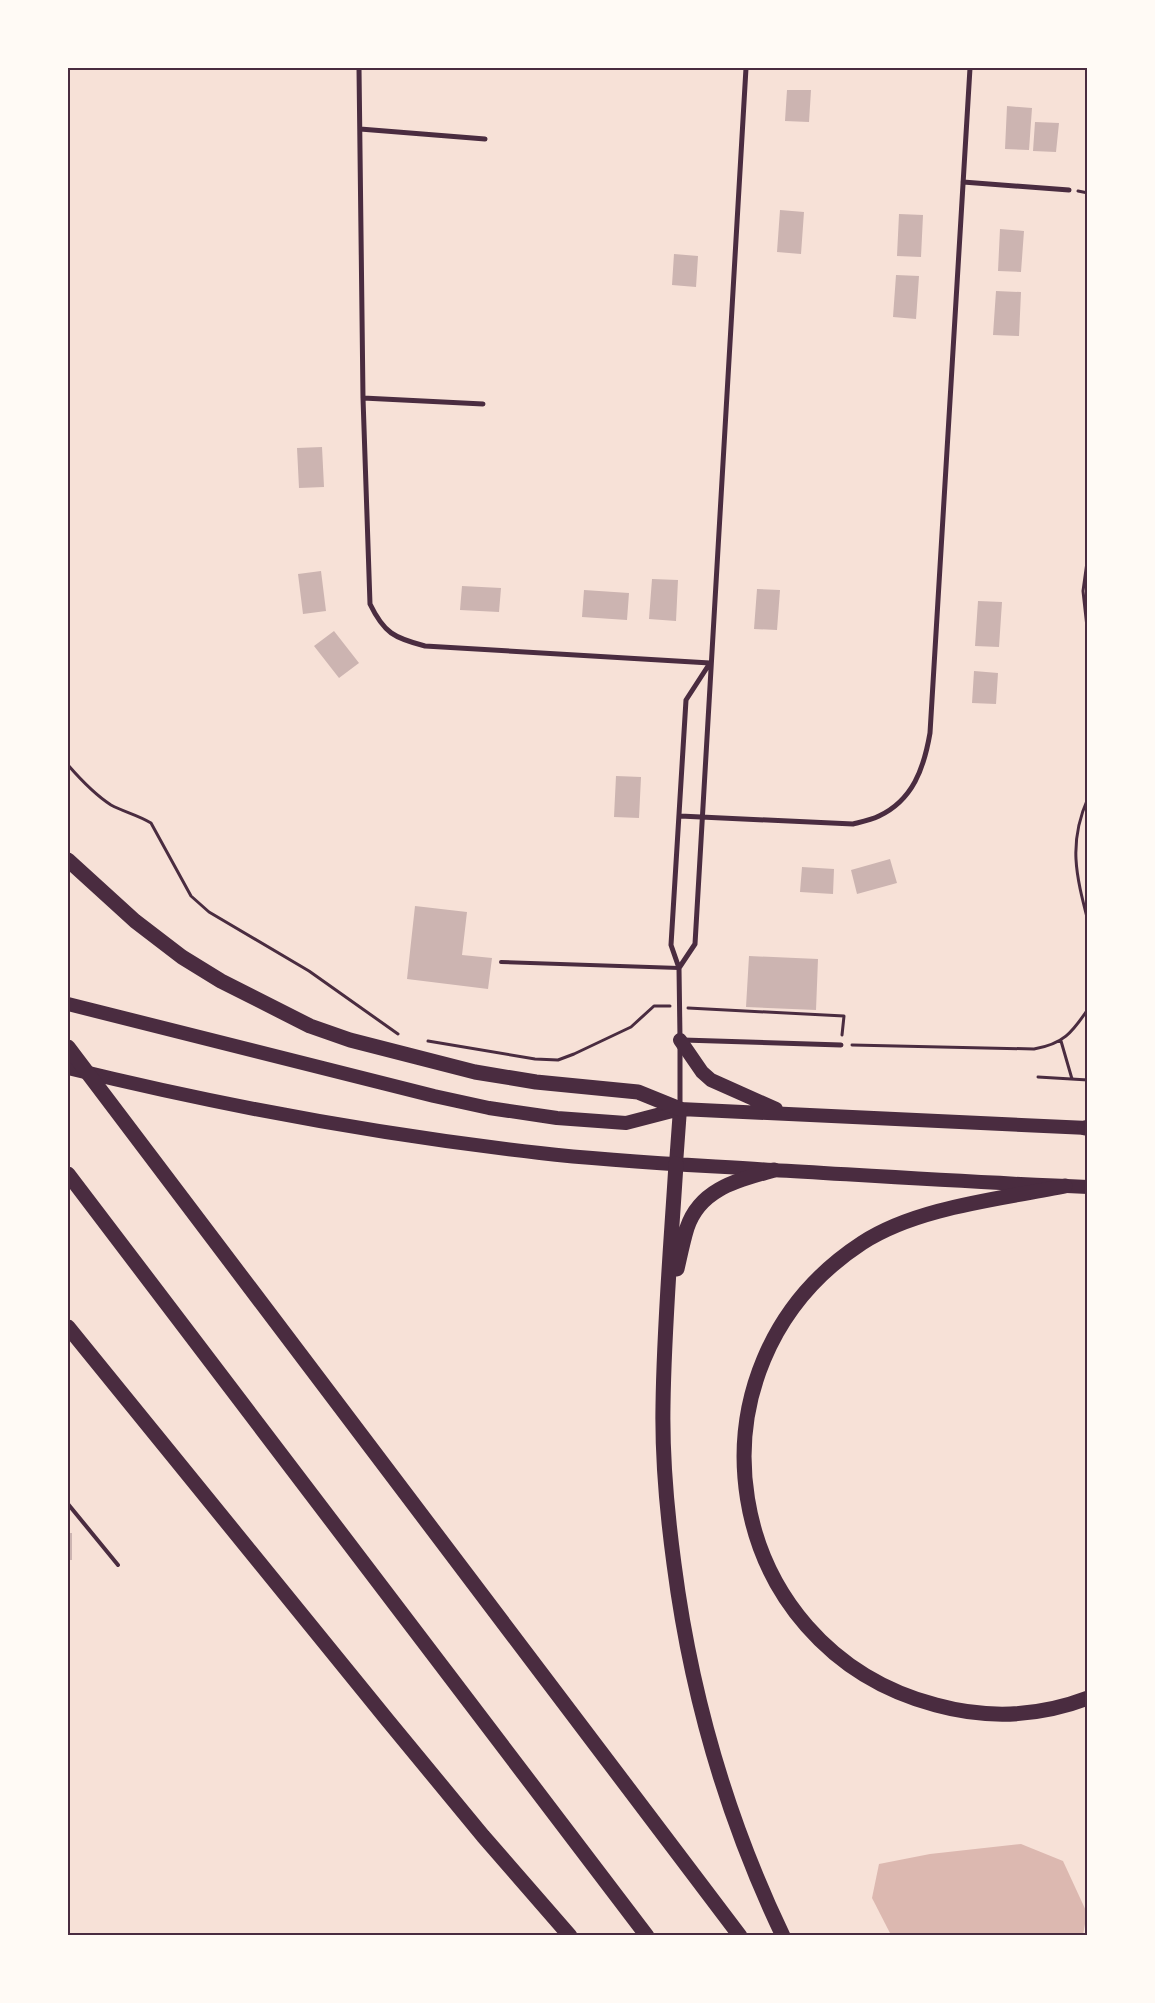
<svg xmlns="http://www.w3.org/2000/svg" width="1155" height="2003" font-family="'Sofia Sans Condensed',sans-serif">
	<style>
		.water { fill: #dcb8b0 }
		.building { fill: #ccb4b1 }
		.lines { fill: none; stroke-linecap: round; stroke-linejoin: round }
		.path { stroke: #4a2c40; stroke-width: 3 }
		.service { stroke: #4a2c40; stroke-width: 4 }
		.minor { stroke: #4a2c40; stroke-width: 5 }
		.trunk { stroke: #4a2c40; stroke-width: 14 }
		.motorway { stroke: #4a2c40; stroke-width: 15 }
		.neatline { fill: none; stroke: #4a2c40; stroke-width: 2 }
	</style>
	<rect width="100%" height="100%" fill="#f7e1d7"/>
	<!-- water -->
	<path class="water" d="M1021,1844L1063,1861L1087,1913L1083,1935H891L872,1898L879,1864L930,1854Z"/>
	<!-- building -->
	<path class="building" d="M787,90H811L809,122L785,121Z
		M1007,106L1032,108L1029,150L1005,149Z
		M1035,122L1059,123L1056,152L1033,151Z
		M780,210L804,212L801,254L777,252Z
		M899,214L923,215L921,257L897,256Z
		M1000,229L1024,231L1021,272L998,271Z
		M674,254L698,256L696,287L672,285Z
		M896,275L919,276L916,319L893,317Z
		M996,291L1021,292L1019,336L993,335Z
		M322,447L324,487L299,488L297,448Z
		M321,571L326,611L303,614L298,574Z
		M652,579L678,580L676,621L649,619Z
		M462,586L501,588L499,612L460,610Z
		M757,589L780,590L777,630L754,629Z
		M584,590L629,593L627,620L582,617Z
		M978,601L1002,602L999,647L975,646Z
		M334,631L359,663L339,678L314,646Z
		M974,671L998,673L996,704L972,703Z
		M616,776L641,777L639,818L614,817Z
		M890,859L897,883L857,894L851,870Z
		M802,867L834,869L833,894L800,892Z
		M415,906L467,912L462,955L492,958L488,989L407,979Z
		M749,956L818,959L816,1010L746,1007Z
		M68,1533H72V1560H68Z"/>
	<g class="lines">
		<!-- path -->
		<path class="path" d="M1078,191L1088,193
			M1088,555L1083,591L1088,636
			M68,765C81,780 94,794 111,805C124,812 138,815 151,823L191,896L209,912L309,971L398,1034
			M1088,798C1068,843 1076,875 1088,921
			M688,1008L844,1016L842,1035
			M428,1041L535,1059L558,1060L574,1054L631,1027L654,1006H670
			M1061,1041L1072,1079
			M852,1045L1034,1049C1063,1044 1072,1033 1088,1009
			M1038,1077L1088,1080"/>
		<!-- service -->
		<path class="service" d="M501,962L679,968
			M68,1504L118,1565"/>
		<!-- minor -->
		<path class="minor" d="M359,68L363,398L370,604C384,633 394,638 425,646L710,663
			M360,129L485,139
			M963,182L1069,190
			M363,398L483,404
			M680,816L853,824C861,822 871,820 879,816C913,800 924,768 930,733L970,68
			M679,968L695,944L746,68
			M680,1038L679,968L671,945L686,700L710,663
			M683,1040L841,1045
			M680,1047V1106"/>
		<!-- trunk -->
		<path class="trunk" d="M68,1004L434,1096L489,1108L557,1118L626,1123L680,1109L1088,1128
			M680,1040L702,1072L711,1080L776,1109
			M68,1068C223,1106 381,1135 540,1153C618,1162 695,1165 773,1170C877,1176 982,1183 1088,1187
			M676,1164L680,1109"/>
		<!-- motorway -->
		<path class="motorway" d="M68,860L135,921L182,957L221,981L310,1026L350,1040L475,1072L536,1082L638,1092L680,1109
			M68,1047L740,1936
			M1085,1128L1088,1127
			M676,1164C671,1245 664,1325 663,1406C662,1459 667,1512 674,1564C691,1695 726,1817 783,1936
			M68,1174L647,1936
			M1065,1186C1001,1199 917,1207 862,1243C674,1366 720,1648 936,1705C987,1719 1038,1717 1088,1698
			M677,1269C680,1256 683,1241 687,1228C700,1188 739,1180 774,1170
			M68,1327L389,1722L483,1836L570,1936"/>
	</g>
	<!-- border -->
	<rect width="1155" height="2003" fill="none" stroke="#fffaf5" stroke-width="138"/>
	<rect x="69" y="69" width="1017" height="1865" class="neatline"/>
</svg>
